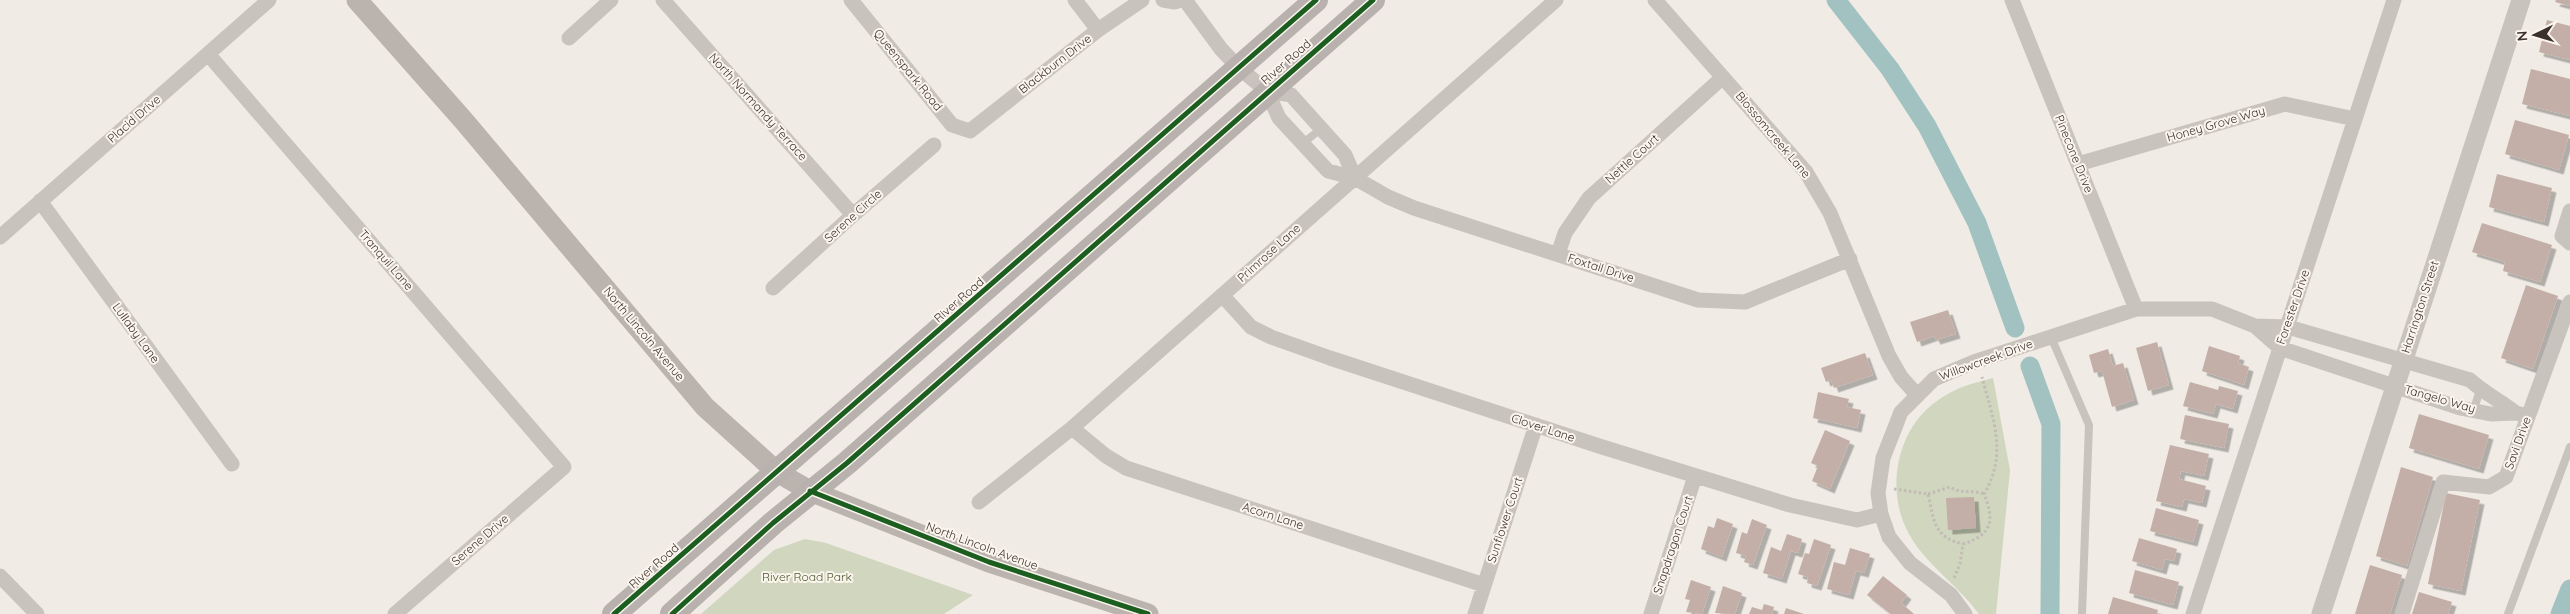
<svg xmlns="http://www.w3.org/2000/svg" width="2570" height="614" font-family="Quicksand,sans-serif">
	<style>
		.green { fill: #d1d6bf }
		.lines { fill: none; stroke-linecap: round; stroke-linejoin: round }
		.canal { stroke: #a1c2c1; stroke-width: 19 }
		.building { fill: #c3afa7; filter: url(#shadow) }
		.path { stroke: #c2bbb6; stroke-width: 3; stroke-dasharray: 2.5 2.5; stroke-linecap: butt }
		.service { stroke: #c9c3be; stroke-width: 8 }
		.minor { stroke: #c9c3be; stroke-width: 15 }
		.tertiary { stroke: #c9c3be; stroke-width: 19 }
		.secondary { stroke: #bab3ae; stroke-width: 21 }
		.primary { stroke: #b8b1ad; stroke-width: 24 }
		.cycleway-casing { stroke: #fbf5ee; stroke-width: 8 }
		.cycleway { stroke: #1b5e20; stroke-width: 5 }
		.labels { text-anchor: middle; stroke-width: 4; stroke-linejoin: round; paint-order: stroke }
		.street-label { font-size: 12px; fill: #3b302b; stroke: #fbf5ee }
		.park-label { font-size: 12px; fill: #4a5a2e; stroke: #fbf5ee }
	</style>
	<defs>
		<filter id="shadow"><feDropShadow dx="4.5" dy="4.5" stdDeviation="0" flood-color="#0004"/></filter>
	</defs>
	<rect width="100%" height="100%" fill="#f0ebe5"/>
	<!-- green -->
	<path class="green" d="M1993,378L2010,470L1996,614H1979C1958,585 1926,565 1909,534C1885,492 1896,429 1937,401C1954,388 1973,383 1993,378Z
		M805,539L826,543L973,595L944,614H701L774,550Z"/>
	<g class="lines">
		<!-- canal -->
		<path class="canal" d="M1836,0L1890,69L1927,126L1977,223L2015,328
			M2030,366L2051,424L2050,614
			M2560,614L2570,589"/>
	</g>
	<!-- building -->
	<path class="building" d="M2556,0H2570V6L2555,2Z
		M2547,20L2570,26V60L2539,52Z
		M2531,69L2570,79V116L2522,104Z
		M2515,120L2569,135L2559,170L2505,154Z
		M2497,174L2552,188L2544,222L2489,207Z
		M2482,223L2552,245L2540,282L2503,271L2505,262L2472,252Z
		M2526,285L2558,296L2533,369L2501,358Z
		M1948,310L1956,334L1936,340L1934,336L1917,342L1910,322Z
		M2157,342L2169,385L2148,391L2136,348Z
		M2209,346L2240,356L2238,363L2249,367L2244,385L2202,371Z
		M2108,349L2113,366L2123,363L2134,400L2112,407L2102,371L2094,373L2089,355Z
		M1865,353L1873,375L1834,388L1831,380L1826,382L1821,368Z
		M2190,382L2218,390L2219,386L2238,391L2233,409L2216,404L2213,414L2183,406Z
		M1818,392L1849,399L1847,407L1861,410L1857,428L1813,418Z
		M2419,414L2489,435L2479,469L2409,448Z
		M2185,415L2229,424L2224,448L2180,439Z
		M1825,430L1850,441L1830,489L1812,481L1818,466L1811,463Z
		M2170,445L2209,454L2204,476L2181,471L2179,479L2206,486L2202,503L2184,499L2182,507L2156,501Z
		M2401,467L2433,477L2407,566L2376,556Z
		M2446,493L2480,500L2461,591L2428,584Z
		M1974,497L1976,528L1948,530L1946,498Z
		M2156,508L2199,520L2193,542L2150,531Z
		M1717,518L1733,524L1722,557L1701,549L1708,526L1714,528Z
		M1752,519L1767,525L1753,565L1744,562L1746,556L1736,553L1742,532L1747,534Z
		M1787,534L1802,539L1798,553L1791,551L1782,579L1763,573L1771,547L1781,551Z
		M2139,538L2177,549L2174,561L2165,559L2162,570L2132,561Z
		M1814,539L1831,545L1817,586L1807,583L1808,577L1798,574L1805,553L1809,554Z
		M1850,548L1870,554L1864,573L1856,571L1849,595L1827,589L1834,562L1845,565Z
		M2370,565L2402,575L2390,614H2355Z
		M2135,570L2179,582L2173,605L2129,593Z
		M1883,576L1907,595L1901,603L1914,614H1891L1867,595Z
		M1691,580L1711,587L1702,614L1686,612L1690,600L1685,599Z
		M1723,586L1742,593L1735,614L1715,613Z
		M2419,592L2452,602L2448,614H2412Z
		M2113,597L2158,610L2157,614H2108Z
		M1764,604L1774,607L1772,614H1749L1752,607L1762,610Z
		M1786,608L1804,614H1784Z"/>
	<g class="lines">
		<!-- path -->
		<path class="path" d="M1894,489L1928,494C1934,520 1933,537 1963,544
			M1928,494L1950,487C1962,495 1971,489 1984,494
			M1954,578L1960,564L1963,544C1992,535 1995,520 1984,494C2008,454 1993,419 1982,377"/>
		<!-- service -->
		<path class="service" d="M1302,144L1322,128
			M2051,337L2089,425L2082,614
			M2474,409L2480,390
			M2508,614L2570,447"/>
		<!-- minor -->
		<path class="minor" d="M663,0L853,215
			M851,0L952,125L970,131L1098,30L1142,0
			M1075,0L1098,30
			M1163,0L1175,2L1181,0
			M1185,0L1221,49L1239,68L1267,91L1291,95L1345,155L1355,178
			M1655,0L1806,172L1830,213L1889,356L1901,377L1917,395
			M2012,0L2136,309
			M569,38L611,0
			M208,54L564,467L395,614
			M1267,91L1279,118L1328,171L1355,178L1388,197L1414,208L1698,300L1745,302L1850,259
			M2078,164L2285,104L2355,119
			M40,201L232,464
			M2570,211L2562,236L2570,243
			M0,237L269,0
			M1558,254L1565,233L1589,198L1723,77
			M773,288L853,215L934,145
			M1222,295L1251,327L1271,337L1330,358L1599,446L1790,505L1857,520L1881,514
			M2255,326L2288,327L2470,380C2484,393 2501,401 2516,413
			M1072,428L1106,456L1126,468L1484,585
			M979,502L1072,428L1556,0
			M0,576L37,614
			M1475,614L1536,425
			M1651,614L1695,476
			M1965,614L1951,595L1910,563L1889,537L1881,514L1878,493L1883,458L1901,412L1934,379L1974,362L2136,309H2212L2255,326L2280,348L2460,408L2491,414L2516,413L2528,416
			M2193,614L2394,0
			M2402,614L2443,482L2489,487L2506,477L2570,302"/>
		<!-- tertiary -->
		<path class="tertiary" d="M2321,614L2521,0"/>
		<!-- secondary -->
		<path class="secondary" d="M357,0L464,121L705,407L777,472L810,491L989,562L1148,614"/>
		<!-- primary -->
		<path class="primary" d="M614,614L1316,0
			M672,614L773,523L847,463L1373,0"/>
		<!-- cycleway casing -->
		<g class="cycleway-casing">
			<path id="cycleway" d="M810,491L989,562L1148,614
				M614,614L1316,0
				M672,614L773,523L847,463L1373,0"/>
		</g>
		<!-- cycleway -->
		<use href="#cycleway" class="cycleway"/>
	</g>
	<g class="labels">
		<!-- street labels -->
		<g class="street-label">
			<text transform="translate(1286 62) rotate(-41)" y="4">River Road</text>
			<text transform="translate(1055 64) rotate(-38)" y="4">Blackburn Drive</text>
			<text transform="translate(908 70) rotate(51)" y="4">Queenspark Road</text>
			<text transform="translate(758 107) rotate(48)" y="4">North Normandy Terrace</text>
			<text transform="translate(134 119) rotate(-41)" y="4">Placid Drive</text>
			<text transform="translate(2216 124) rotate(-16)" y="4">Honey Grove Way</text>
			<text transform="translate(1773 135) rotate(50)" y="4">Blossomcreek Lane</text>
			<text transform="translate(2074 154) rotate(68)" y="4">Pinecone Drive</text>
			<text transform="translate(1632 159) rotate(-42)" y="4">Nettle Court</text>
			<text transform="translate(853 216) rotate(-42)" y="4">Serene Circle</text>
			<text transform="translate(1269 253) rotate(-42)" y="4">Primrose Lane</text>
			<text transform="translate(386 260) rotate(49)" y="4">Tranquil Lane</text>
			<text transform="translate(1601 268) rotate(18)" y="4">Foxtail Drive</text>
			<text transform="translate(959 300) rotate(-41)" y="4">River Road</text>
			<text transform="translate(2293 307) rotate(-71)" y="4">Forester Drive</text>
			<text transform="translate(2420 307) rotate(-72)" y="4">Harrington Street</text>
			<text transform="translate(136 333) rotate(54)" y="4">Lullaby Lane</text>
			<text transform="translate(644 334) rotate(50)" y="4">North Lincoln Avenue</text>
			<text transform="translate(1986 360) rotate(-20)" y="4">Willowcreek Drive</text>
			<text transform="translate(2440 399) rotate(16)" y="4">Tangelo Way</text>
			<text transform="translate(1543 428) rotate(18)" y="4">Clover Lane</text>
			<text transform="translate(2518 443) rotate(-70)" y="4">Savi Drive</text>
			<text transform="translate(1273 516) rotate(18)" y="4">Acorn Lane</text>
			<text transform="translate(1505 520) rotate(-72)" y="4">Sunflower Court</text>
			<text transform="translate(480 540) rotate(-41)" y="4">Serene Drive</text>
			<text transform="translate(1673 545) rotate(-72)" y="4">Snapdragon Court</text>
			<text transform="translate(982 546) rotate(20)" y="4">North Lincoln Avenue</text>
			<text transform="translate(654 566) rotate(-41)" y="4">River Road</text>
		</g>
		<!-- park labels -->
		<g class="park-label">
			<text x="807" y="581">River Road Park</text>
		</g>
	</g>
	<!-- north arrow -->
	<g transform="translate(2535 35) rotate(265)" stroke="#fbf5ee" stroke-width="4" paint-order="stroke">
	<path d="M0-4L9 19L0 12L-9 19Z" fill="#3b302b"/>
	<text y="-8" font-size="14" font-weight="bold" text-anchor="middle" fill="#3b302b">N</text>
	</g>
</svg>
